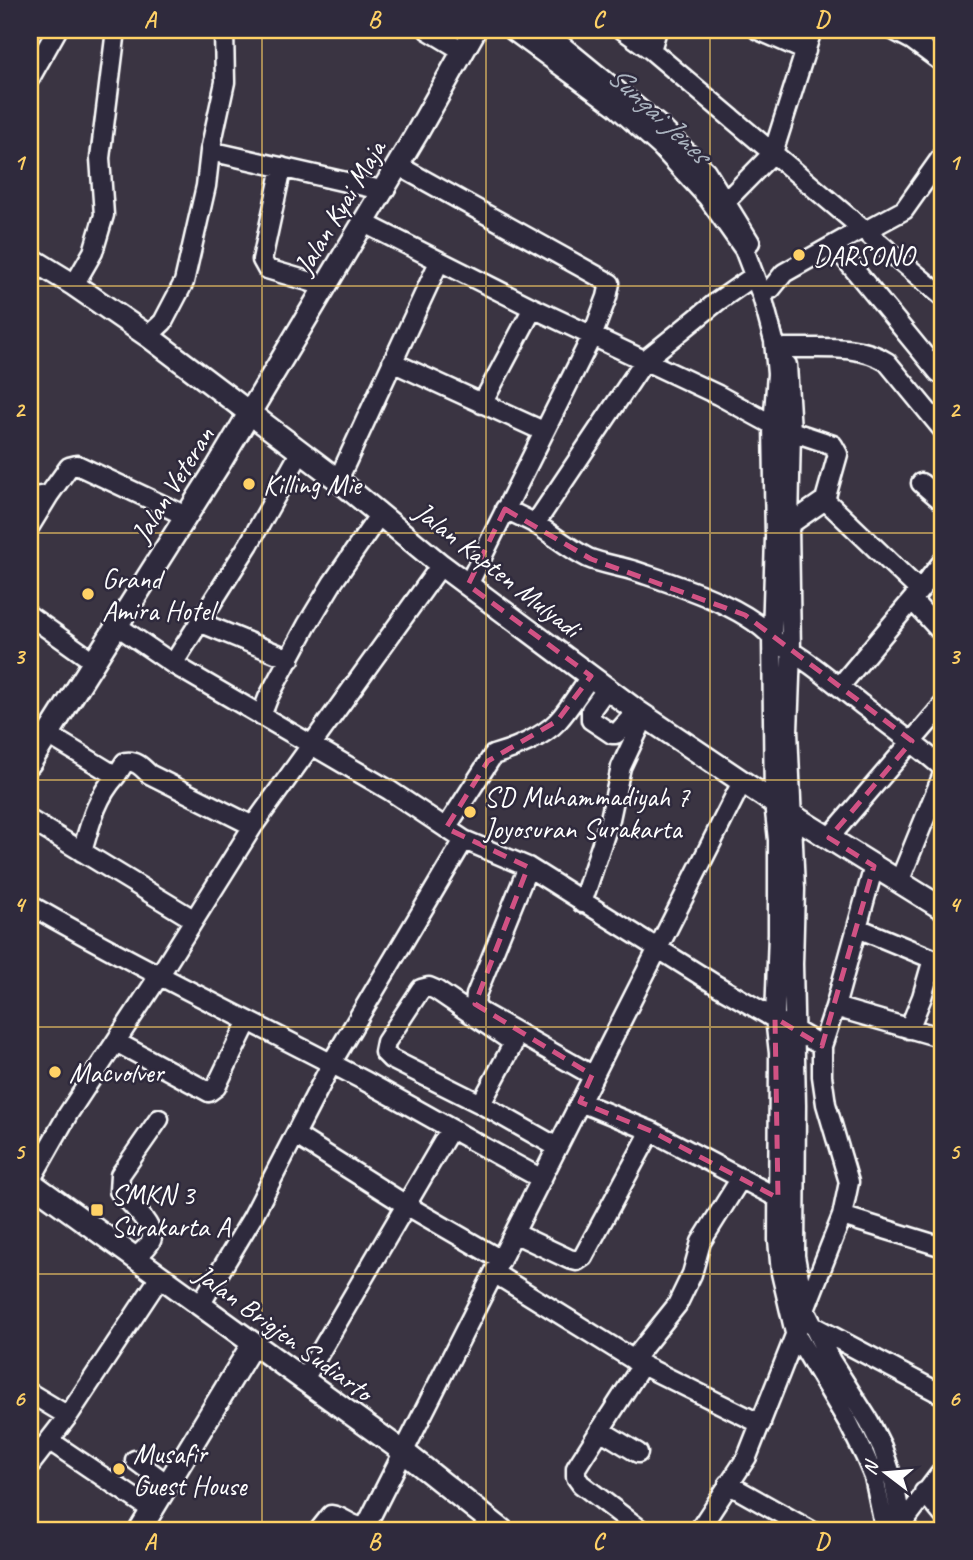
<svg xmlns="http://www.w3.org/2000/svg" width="973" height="1560" font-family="Caveat,sans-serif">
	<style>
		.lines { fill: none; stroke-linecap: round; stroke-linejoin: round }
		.minor-casing { stroke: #fff; stroke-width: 23 }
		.major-casing { stroke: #fff; stroke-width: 26 }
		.minor { stroke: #2f2a3d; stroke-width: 18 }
		.major { stroke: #2f2a3d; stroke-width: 21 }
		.marked { fill: none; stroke: #d15284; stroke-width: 5; stroke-dasharray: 14 9; stroke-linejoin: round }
		.grid { fill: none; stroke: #ffd166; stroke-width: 2; stroke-opacity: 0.55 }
		.poi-dot { fill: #ffd166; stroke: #2f2a3d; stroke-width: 2.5 }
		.labels { text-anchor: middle; stroke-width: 5; stroke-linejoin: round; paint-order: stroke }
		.street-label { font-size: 28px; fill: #fff; stroke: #2f2a3d }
		.poi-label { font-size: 28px; fill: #fff; stroke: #2f2a3d; text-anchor: start }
		.water-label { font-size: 30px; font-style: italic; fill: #aab3bf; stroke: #2f2a3d }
		.neatline { fill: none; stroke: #ffd166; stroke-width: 2.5 }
		.grid-label { font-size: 23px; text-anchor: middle; font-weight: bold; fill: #ffd166 }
	</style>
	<rect width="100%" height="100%" fill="#3a3442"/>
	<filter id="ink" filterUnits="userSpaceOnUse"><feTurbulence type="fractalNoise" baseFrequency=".0143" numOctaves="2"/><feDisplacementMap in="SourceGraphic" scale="14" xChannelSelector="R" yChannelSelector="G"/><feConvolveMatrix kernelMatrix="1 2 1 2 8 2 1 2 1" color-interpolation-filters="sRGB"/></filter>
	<g filter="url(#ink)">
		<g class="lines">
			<!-- minor casing -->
			<g class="minor-casing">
				<path id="minor" d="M428,30L463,51
					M512,30L615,106L661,147L708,198L744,249L762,296L774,341L777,374L773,425L775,537L772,636L774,802L778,840V933L775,1018L779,1053L778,1240L781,1273L795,1333L848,1422L865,1456L874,1477L885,1530
					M543,30L659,125L706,171L750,242
					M623,30L651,50L943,297
					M758,30L806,51
					M893,30L912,40L943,63
					M651,50L657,30
					M30,78L57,30
					M210,151L381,190
					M397,165L610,283L607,297L593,334L468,585
					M282,167L262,260L267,269L325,286
					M726,201L773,153L812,30
					M362,222L533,308L718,395L773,425L833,445L838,454L825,500
					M867,230L904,210L943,155
					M834,245L939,373
					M74,285L93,252L104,215L100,158L116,30
					M771,289L784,273L862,229
					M148,336L163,322L184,282L206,186L210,151L225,82L224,30
					M785,348C818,349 858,343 887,362L943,430
					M392,362L543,431
					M787,365L791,431L789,525L791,651L788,731L795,889L793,964L796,1105L795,1256L805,1310L831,1361L869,1421L882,1447L894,1483L903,1530
					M482,404L533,308
					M338,480L439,262
					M921,483L943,502
					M30,494L35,497L49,495L69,467L77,465L186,516
					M505,509C514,513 524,518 534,523C552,534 568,548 588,558C602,564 620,566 635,571C676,585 751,607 777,643C808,660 833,682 861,704C889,725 917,745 943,768
					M535,524L645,360L718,301L754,276
					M789,525L825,500L919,590
					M30,526L49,495
					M943,561L912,600L943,634
					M30,616L93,661
					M199,622L290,659
					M116,625L173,664L389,790L464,840L528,867L716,985L822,1046
					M173,664L249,544L301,451
					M840,686L912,600
					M607,688L591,710V720L612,734H616L637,711
					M261,716L268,698L307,625L333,582L380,514
					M47,734L116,776L125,762C136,760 142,767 149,774L253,826
					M30,820L193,919
					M446,828L493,755C514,749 543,737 558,721C570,708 580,690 591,676
					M829,838L943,705
					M82,852C90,824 96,798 116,776
					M528,867L476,995L475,1004L479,1011L592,1075
					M899,882L943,774
					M582,903L610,819L621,767L645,716
					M30,905C139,968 253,1022 365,1081C424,1113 482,1147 542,1179
					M858,928L933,959L922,997L909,1029
					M835,1007L943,1038
					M116,1042L209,1092L216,1087L247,1023
					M483,1100L512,1046L511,1041L436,990L429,987L421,989L386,1042L384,1052L391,1059L481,1104L557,1147
					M580,1102L651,1131L778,1198
					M295,1135L406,1205L501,1260
					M30,1181L68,1114L159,976L253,826L441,565
					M842,1216L943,1247
					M514,1233L569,1259L577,1261L583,1257L651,1131
					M135,1258C140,1253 152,1244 152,1237C153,1225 127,1200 119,1191L120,1175L159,1119
					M494,1273L642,1365L761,1424
					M200,1305L252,1218L335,1057L464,840
					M813,1326L943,1395
					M633,1360L677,1305L692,1274L701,1242L741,1178
					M303,1381L450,1130
					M30,1393L68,1416
					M600,1430L638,1453
					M50,1441L152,1510
					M135,1460L167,1484
					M30,1465L68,1416L160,1277
					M728,1484L810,1530
					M924,1492L943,1515
					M899,1528L943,1470
					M319,1530L331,1515C344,1516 354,1530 366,1526L742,782
					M641,1530L581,1484L576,1477V1468L581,1460L642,1365
					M699,1530L747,1457L842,1216L849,1182L826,1104L822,1076V1046L835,1007L874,866"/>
			</g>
			<!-- major casing -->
			<g class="major-casing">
				<path id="major" d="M30,258L74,285L148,336L338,480L441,565L637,711L792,815L943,909
					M30,763L218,466L417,133L475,30
					M30,1182L405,1453L502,1530
					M140,1530L252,1345"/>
			</g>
			<!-- minor -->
			<use href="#minor" class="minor"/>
			<!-- major -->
			<use href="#major" class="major"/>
		</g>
	</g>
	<!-- marked area -->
	<path class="marked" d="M505,509L591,559L745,615L912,741L829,838L874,866L822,1046L775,1018L778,1198L651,1131L580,1102L592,1075L475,1004L528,867L446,828L488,761L557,721L591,676L468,585Z"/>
	<!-- grid -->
	<path class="grid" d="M262,30V1530M486,30V1530M710,30V1530M30,286H943M30,533H943M30,780H943M30,1027H943M30,1274H943"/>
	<!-- markers -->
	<g class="poi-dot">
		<circle cx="799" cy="255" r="7"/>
		<circle cx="249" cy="484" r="7"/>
		<circle cx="88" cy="594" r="7"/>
		<circle cx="470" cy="812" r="7"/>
		<circle cx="55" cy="1072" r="7"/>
		<rect x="90" y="1203" width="14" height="14" rx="3.5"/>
		<circle cx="119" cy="1469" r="7"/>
	</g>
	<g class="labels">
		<!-- street labels -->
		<g class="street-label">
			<text transform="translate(339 207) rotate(-59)" y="10">Jalan Kyai Maja</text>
			<text transform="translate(172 484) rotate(-58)" y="10">Jalan Veteran</text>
			<text transform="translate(498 569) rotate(38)" y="10">Jalan Kapten Mulyadi</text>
			<text transform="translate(284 1332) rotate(36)" y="10">Jalan Brigjen Sudiarto</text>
		</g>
		<!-- poi labels -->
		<g class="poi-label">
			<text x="813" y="265">DARSONO</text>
			<text x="263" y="494">Killing Mie</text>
			<text x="102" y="588">Grand<tspan x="102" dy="32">Amira Hotel</tspan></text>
			<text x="484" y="806">SD Muhammadiyah 7<tspan x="484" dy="32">Joyosuran Surakarta</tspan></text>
			<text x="69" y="1082">Macvolver</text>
			<text x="111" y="1204">SMKN 3<tspan x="111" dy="32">Surakarta A</tspan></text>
			<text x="133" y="1463">Musafir<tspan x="133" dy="32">Guest House</tspan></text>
		</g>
		<!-- water labels -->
		<g class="water-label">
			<text transform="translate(659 114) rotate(43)" y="10">Sungai Jenes</text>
		</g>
	</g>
	<!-- margin -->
	<rect width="973" height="1560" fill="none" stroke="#2f2a3d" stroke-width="77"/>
	<!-- north arrow -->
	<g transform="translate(886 1473) rotate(286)" stroke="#2f2a3d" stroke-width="5" paint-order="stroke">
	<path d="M0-5L12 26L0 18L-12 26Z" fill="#ffffff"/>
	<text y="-10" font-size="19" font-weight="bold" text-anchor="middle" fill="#ffffff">N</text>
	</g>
	<rect x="38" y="38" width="896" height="1484" class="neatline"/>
	<g class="grid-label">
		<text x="150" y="27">A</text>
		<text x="374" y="27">B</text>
		<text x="598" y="27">C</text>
		<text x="822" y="27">D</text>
		<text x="19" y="170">1</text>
		<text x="954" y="170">1</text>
		<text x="19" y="417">2</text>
		<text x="954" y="417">2</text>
		<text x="19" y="664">3</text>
		<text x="954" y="664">3</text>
		<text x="19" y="912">4</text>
		<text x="954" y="912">4</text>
		<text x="19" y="1159">5</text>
		<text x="954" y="1159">5</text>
		<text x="19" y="1406">6</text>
		<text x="954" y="1406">6</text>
		<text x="150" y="1549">A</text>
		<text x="374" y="1549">B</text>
		<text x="598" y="1549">C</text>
		<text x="822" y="1549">D</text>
	</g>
</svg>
